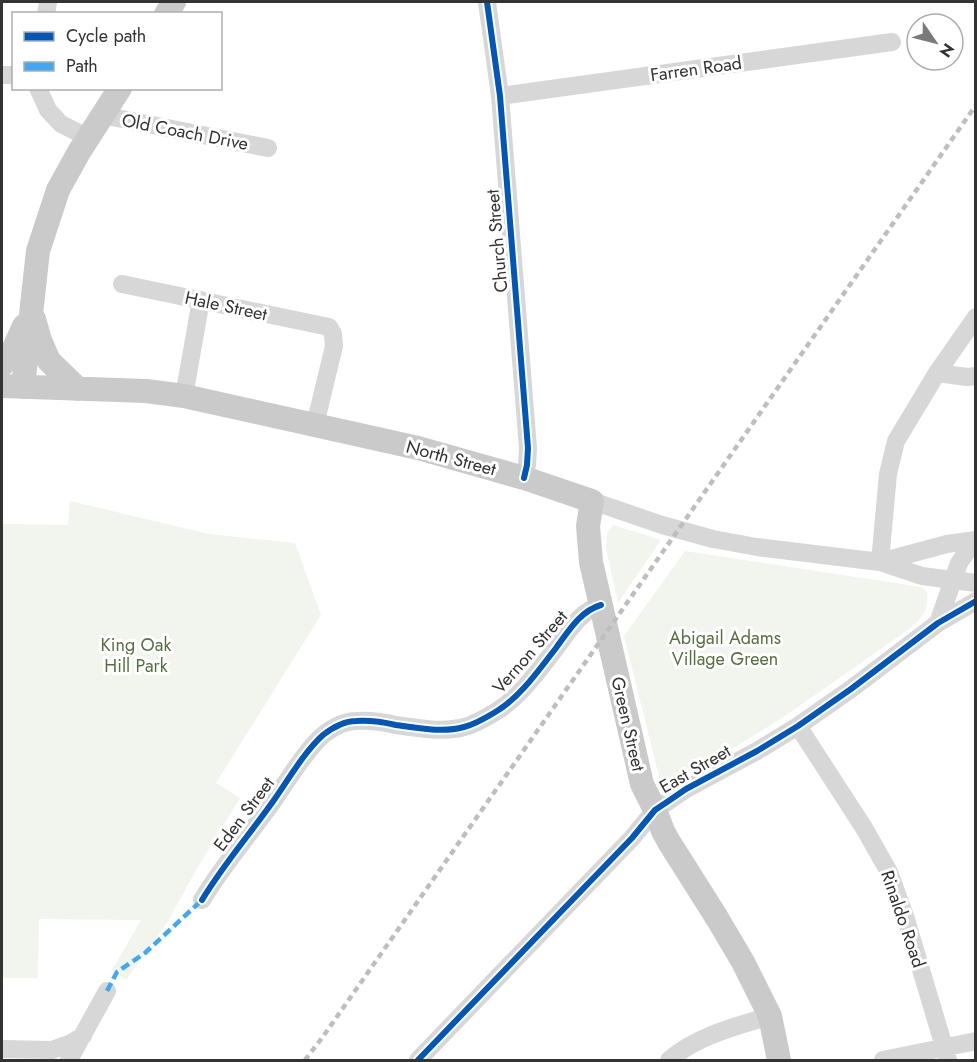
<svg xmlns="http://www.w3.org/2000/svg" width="977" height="1062" font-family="Jost,sans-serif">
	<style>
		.green { fill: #f1f5ed }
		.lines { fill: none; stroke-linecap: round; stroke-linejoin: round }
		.minor { stroke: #d7d7d7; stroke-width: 18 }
		.major { stroke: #cacaca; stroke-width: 24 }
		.rail { stroke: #bebebe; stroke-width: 4.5; stroke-dasharray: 6 4.5; stroke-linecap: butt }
		.quiet { stroke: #3fa9f5; stroke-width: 4.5; stroke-dasharray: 9 4.5; stroke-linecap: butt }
		.cycleway-casing { stroke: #fff; stroke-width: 10 }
		.cycleway { stroke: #0057b8; stroke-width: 6 }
		.labels { text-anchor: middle; stroke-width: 6; stroke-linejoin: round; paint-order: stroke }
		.street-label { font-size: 18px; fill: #333; stroke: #fff }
		.park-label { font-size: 18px; fill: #56703f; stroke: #fff }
	</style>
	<rect width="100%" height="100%" fill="#fff"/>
	<!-- green -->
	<path class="green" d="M70,501L209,534L295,543L321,615L216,783L240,798L195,872L168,921L126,980L112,970L141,920L39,919L38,978H2V524L68,525Z
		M613,525L661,540L618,603L606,548L607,533Z
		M685,551L921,587L927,592C929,610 924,615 912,627L788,714L750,738L662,789L624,636Z"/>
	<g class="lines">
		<!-- minor -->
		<path class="minor" d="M487,2L500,96L528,448L527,465L524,478
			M46,14L48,2
			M2,75H14
			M38,88L48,110L61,124L89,138
			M500,96L892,42
			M102,115L268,148
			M122,284L329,327L333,334L334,346L315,425
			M937,373L967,377L976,376
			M184,396L201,300
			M592,501L662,525L713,539L757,547L880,562L922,576L976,583
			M880,562L888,474L896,441L937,373L976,317
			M880,562L947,544L976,540
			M938,623L959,563L968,550L976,544
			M798,726L864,828L889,872L905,916L948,1060
			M202,900C223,865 250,834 274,800C288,780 305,751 323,735C332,728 344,721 356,721C369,720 383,722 396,725C418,728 443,733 464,727C476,724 487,717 497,711C521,696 538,671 556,648C568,632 580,611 601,605
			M2,1049L52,1050L69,1044L83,1036
			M69,1060L107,991
			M418,1060L632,838L655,810L670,800L686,789L757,751L798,726L851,689L938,623L976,601
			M669,1060C697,1036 736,1026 770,1016
			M883,1060L976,1041"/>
		<!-- major -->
		<path class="major" d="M166,14L174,2
			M34,319L40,340L49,361L78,389
			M2,365L13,350L24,326
			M2,386L146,391L184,396L418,448L524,478L592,501L588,526L591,562L642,784L655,810L663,831L669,842L717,918L743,962L770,1016L779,1060
			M23,387L38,251L58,190L79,152L120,88"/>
		<!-- rail -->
		<path class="rail" d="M305,1060L322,1038L976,105"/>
		<!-- quiet -->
		<path class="quiet" d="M107,991L117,972L145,953L202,900"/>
		<!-- cycleway casing -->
		<g class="cycleway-casing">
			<path id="cycleway" d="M487,2L500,96L528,448L527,465L524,478
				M202,900C223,865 250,834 274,800C288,780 305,751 323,735C332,728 344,721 356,721C369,720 383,722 396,725C418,728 443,733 464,727C476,724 487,717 497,711C521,696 538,671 556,648C568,632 580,611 601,605
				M418,1060L632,838L655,810L670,800L686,789L757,751L798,726L851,689L938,623L976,601"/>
		</g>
		<!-- cycleway -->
		<use href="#cycleway" class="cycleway"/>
	</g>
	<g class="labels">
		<!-- street labels -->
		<g class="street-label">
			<text transform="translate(696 69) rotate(-8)" y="6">Farren Road</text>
			<text transform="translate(185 132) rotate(11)" y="6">Old Coach Drive</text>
			<text transform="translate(497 241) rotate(-95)" y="6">Church Street</text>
			<text transform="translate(226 306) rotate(12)" y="6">Hale Street</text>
			<text transform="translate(451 458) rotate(15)" y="6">North Street</text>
			<text transform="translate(530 652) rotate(-49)" y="6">Vernon Street</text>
			<text transform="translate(628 724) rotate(77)" y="6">Green Street</text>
			<text transform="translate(695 769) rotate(-30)" y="6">East Street</text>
			<text transform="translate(244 814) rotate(-53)" y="6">Eden Street</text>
			<text transform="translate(903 919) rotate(71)" y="6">Rinaldo Road</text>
		</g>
		<!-- park labels -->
		<g class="park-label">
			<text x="725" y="644">Abigail Adams<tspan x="725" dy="21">Village Green</tspan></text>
			<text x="136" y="651">King Oak<tspan x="136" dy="21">Hill Park</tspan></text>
		</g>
	</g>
	<!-- border -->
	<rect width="977" height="1062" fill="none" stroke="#333333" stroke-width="6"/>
	<!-- legend -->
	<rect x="12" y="12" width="210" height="78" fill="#ffffff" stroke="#adadad" stroke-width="1.5"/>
	<rect x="24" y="32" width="30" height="9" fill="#0057b8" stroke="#adadad" stroke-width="1.5"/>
	<text x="66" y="42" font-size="18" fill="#333333">Cycle path</text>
	<rect x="24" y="62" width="30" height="9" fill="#3fa9f5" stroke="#adadad" stroke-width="1.5"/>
	<text x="66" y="72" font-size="18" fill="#333333">Path</text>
	<!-- north arrow -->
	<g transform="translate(935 42) rotate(125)"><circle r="28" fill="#ffffff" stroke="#adadad" stroke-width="1.5"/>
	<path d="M0-4.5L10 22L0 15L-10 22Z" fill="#7a7a7a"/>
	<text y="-9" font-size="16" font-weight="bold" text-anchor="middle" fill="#333333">N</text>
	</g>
</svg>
